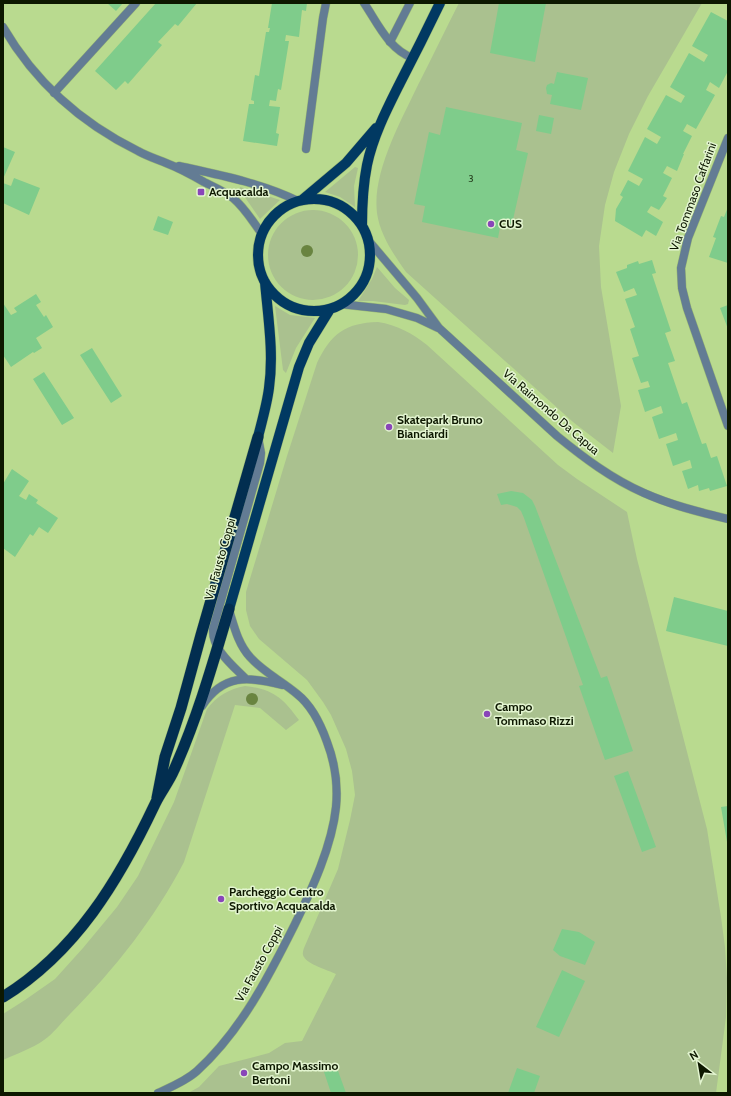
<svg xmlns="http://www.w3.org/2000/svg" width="731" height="1096" font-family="Cabin,sans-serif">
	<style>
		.green { fill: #aac18f }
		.building { fill: #7fcc8b }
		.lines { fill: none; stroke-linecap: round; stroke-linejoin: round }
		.service-casing { stroke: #9ab775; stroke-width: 9 }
		.minor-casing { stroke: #9ab775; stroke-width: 9 }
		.tertiary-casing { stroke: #9ab775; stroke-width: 9 }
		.primary-casing { stroke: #9ab775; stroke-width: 11 }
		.trunk-casing { stroke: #9ab775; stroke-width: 12 }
		.service { stroke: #637c94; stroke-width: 8 }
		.minor { stroke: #637c94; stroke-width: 8 }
		.tertiary { stroke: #637c94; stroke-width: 8 }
		.primary { stroke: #013962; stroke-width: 10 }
		.trunk { stroke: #022e50; stroke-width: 11 }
		.tree { fill: #698440 }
		.poi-dot { fill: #8945b9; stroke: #e3f5d0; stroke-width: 1.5 }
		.labels { text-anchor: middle; stroke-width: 3; stroke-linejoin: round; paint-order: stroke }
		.number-label { font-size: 10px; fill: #2a4523 }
		.poi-label { font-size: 12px; font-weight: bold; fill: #0d1800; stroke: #e3f5d0; text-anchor: start }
		.street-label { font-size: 12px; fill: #0d1800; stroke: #e3f5d0 }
	</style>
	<rect width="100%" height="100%" fill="#b9da8f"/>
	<!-- green -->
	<path class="green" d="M459,3H702L648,96L629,134L614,172L605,205L599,246L601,287L621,406L613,453L573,422L406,272C394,255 380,235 377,213C372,172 401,121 418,85C432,58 445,30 459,3Z
		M355,167L358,168L354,186L355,207L340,197L325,192Z
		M240,187L280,200L260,219L240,190Z
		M268 255a45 45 0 1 1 90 0a45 45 0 1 1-90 0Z
		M377,267L395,288L409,300L408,304L405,305L373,301H358L372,279Z
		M275,306L290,315L315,318L296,348L286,373L283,370Z
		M378,322C397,325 412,333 427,345L558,465L577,479L627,512L637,559L707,829L721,917L725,947L727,978L726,1017L716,1093H188L199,1087L219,1066L269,1053L285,1043L302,1041L336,974C328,970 307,964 304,957C302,955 303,951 304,948L338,869L350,820L355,795L352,771L346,749L331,715L323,702L307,680L259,639L250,626L246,610V592L287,456L317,363C331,334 345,323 378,322Z
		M245,686C273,689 283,698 299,720L286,730L260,708L235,705L184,862C155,918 115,969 70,1014C62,1022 54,1033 44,1040C33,1048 16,1054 3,1060V1014L25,1000L55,979L83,948L117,907L138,876L174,802L207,709C217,696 229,689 245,686Z"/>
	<!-- building -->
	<path class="building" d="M107,3H123L116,11Z
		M156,3H197L178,26L175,24L158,42L162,45L128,84L125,81L116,90L95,71Z
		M272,3H307L306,11L302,10L299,37L286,35L285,41H289L281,90L278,89L276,101L270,100L269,106L280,107L276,133L279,134L277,146L243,141L249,104H254V101L251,100L255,75L259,76L266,32H269L270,28H268Z
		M499,3H546L535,62L490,53Z
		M711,12L728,21V49L727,52H728V71L719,88L710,82L706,90L715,95L696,129L687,124L683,131L692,136L683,154H684L677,171L667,166L663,173L672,178L663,196L667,198L659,210L651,206L647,212L663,222L656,236L646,230L642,237L615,221L616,209L623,197L620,195L628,180L639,186L643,179L628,171L645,137L657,144L661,137L647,129L666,95L681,103L685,96L670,87L689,53L704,62L708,55L692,46Z
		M557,72L588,78L581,110L550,104L552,95L547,94L546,88L547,85L551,83L554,84Z
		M446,107L522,123L516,150L528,153L512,224L501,222L498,238L422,222L425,206L414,204L429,132L440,135Z
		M539,115L554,118L551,134L536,131Z
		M3,147L15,152L3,179Z
		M14,178L40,188L29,215L3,203V183L11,186Z
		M728,207V263L709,257L716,238L713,237L721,216L724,217Z
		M158,216L173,222L168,235L153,230Z
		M652,260L656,273L652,274L671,331L665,333L675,361L668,363L682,404L687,402L702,444L706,443L711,458L717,456L727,486L710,491L709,488L699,491L698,485L688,489L682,471L692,468L690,460L673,466L666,444L678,440L676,433L659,439L652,417L663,413L661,406L645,412L638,390L650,387L648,381L641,383L632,358L639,356L630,329L635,327L625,299L637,295L634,288L624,292L616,272L627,268V265L638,261L639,264Z
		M36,294L41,302L36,305L44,317L46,315L53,327L36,338L42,348L34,353L33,352L11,367L3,355V303L11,315L17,312L14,308Z
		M728,305V329L720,308Z
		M92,348L122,396L111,403L80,355Z
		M44,372L74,418L62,425L33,379Z
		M12,469L29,481L19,496L26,500L29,494L38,500L36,503L58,518L48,533L39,527L33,536L30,534L15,557L3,548V484Z
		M511,491L523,493L532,500L535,506L601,678L607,676L633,751L605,760L579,686L583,685L524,518L521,511L517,507L507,504L501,505L497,494Z
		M674,597L728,611V646L666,631Z
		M628,771L656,847L642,852L614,776Z
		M728,806V842H727L721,807Z
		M562,929L579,932L595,942L585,965L560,956L553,950Z
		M562,970L585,981L559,1037L536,1027Z
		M337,1068L346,1093H331L324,1072Z
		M517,1068L540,1076L534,1093H508Z"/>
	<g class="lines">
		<!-- service casing -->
		<g class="service-casing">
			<path id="service" d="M390,42L410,3
				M245,678C232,665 212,649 213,629L260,463L261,453L258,437
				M202,706C223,674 248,676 282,685
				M158,1093C171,1087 186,1081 197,1071C241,1031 269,976 295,924C312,889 332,846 336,807C338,786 335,763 327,742C321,725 311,705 297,694C282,681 263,672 250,657C238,644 234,626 229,610"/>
		</g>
		<!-- minor casing -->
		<g class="minor-casing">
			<path id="minor" d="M364,3C377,22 389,50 413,58
				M3,27C35,82 81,123 138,151C147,156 156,159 166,163C179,168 192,175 204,182C214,187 224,191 233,198C245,208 253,222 262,234
				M54,93L136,3
				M728,138L688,238L681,268L682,288L687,308L728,426
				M306,149L323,18L326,3
				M179,166C220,175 261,183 298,201"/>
		</g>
		<!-- tertiary casing -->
		<g class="tertiary-casing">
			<path id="tertiary" d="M368,240L417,298L439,328L557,436C584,458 612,479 644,493C671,505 699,512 728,519
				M340,304L386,309L417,318L438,328"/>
		</g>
		<!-- primary casing -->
		<g class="primary-casing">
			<path id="primary" d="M258 255a56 56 0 1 1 112 0a56 56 0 1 1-112 0Z
				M302,200L346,163L376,128
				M362,226C362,205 363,185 367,165C373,136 387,109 400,83C414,56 427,30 440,3
				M258,437C262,421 267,404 269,388C274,353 268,317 265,282
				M229,609L299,367L309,343L330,309"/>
		</g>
		<!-- trunk casing -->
		<g class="trunk-casing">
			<path id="trunk" d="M157,798L165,757L181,708L201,635L258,437
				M3,997C76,952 119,880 155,804C160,793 169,782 174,770C197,719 213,663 229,609"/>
		</g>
		<!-- service -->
		<use href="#service" class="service"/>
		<!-- minor -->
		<use href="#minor" class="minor"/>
		<!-- tertiary -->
		<use href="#tertiary" class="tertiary"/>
		<!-- primary -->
		<use href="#primary" class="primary"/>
		<!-- trunk -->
		<use href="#trunk" class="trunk"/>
	</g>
	<!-- trees -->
	<g class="tree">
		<circle cx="307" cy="251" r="6"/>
		<circle cx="252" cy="699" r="6"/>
	</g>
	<!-- markers -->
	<g class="poi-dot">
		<rect x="197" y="188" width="8" height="8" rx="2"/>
		<circle cx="491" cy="224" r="4"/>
		<circle cx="389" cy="427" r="4"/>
		<circle cx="487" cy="714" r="4"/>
		<circle cx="221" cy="899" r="4"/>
		<circle cx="244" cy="1073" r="4"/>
	</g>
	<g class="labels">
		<!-- number labels -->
		<g class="number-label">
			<text x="471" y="182">3</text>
		</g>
		<!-- poi labels -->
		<g class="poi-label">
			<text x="209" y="196">Acquacalda</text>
			<text x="499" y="228">CUS</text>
			<text x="397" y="424">Skatepark Bruno<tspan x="397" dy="14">Bianciardi</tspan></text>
			<text x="495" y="711">Campo<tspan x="495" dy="14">Tommaso Rizzi</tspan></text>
			<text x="229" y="896">Parcheggio Centro<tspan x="229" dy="14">Sportivo Acquacalda</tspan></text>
			<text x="252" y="1070">Campo Massimo<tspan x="252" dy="14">Bertoni</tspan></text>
		</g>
		<!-- street labels -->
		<g class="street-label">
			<text transform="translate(693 197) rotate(-70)" y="4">Via Tommaso Caffarini</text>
			<text transform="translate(551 412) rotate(41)" y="4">Via Raimondo Da Capua</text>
			<text transform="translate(220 559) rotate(-74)" y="4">Via Fausto Coppi</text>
			<text transform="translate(259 964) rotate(-61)" y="4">Via Fausto Coppi</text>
		</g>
	</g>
	<!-- border -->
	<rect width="731" height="1096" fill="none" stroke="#0d1800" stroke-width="8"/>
	<!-- north arrow -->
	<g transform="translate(699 1064) rotate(329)" stroke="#e3f5d0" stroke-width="3" paint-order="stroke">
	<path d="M0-3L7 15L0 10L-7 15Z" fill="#0d1800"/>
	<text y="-6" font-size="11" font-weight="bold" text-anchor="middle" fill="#0d1800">N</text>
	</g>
</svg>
